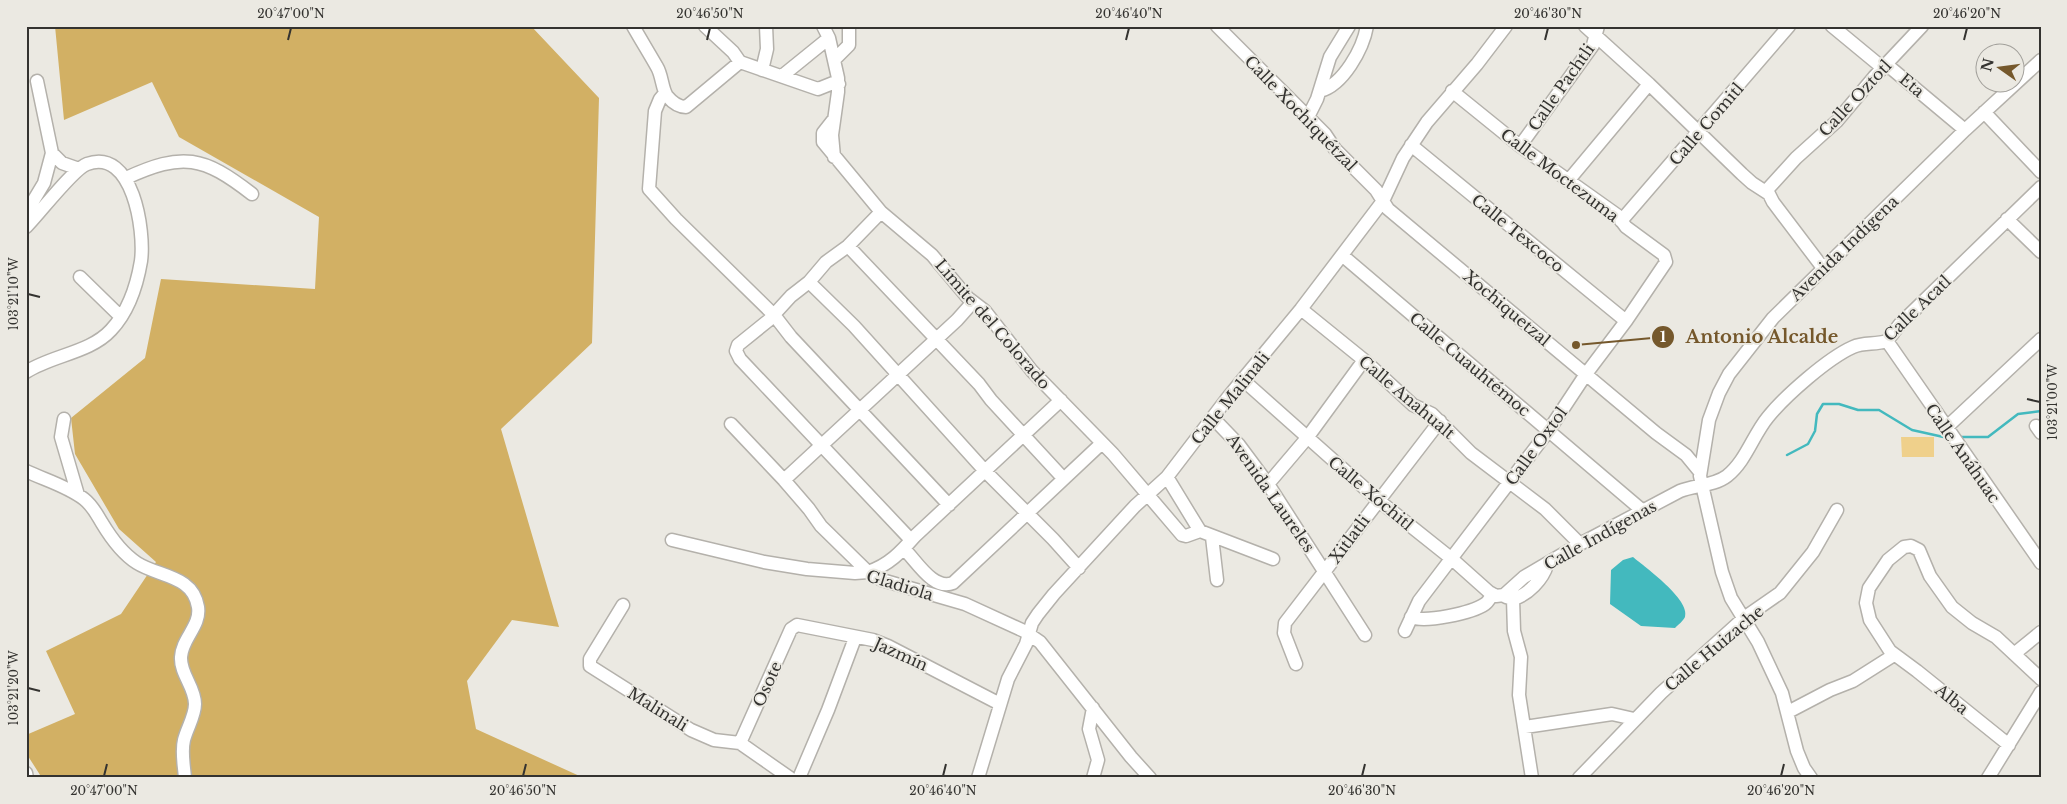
<svg xmlns="http://www.w3.org/2000/svg" width="2067" height="804" font-family="'Libre Baskerville',serif">
	<style>
		.green { fill: #efd08b }
		.forest { fill: #d2b064 }
		.water { fill: #43b9be }
		.lines { fill: none; stroke-linecap: round; stroke-linejoin: round }
		.stream { stroke: #43b9be; stroke-width: 2.5 }
		.minor-casing { stroke: #b4b1ab; stroke-width: 15 }
		.minor { stroke: #fff; stroke-width: 12 }
		.ticks { fill: none; stroke: #343330; stroke-width: 2 }
		.labels { text-anchor: middle; stroke-width: 4; stroke-linejoin: round; paint-order: stroke }
		.street-label { font-size: 16px; fill: #343330; stroke: #ebe9e2 }
		.leader { fill: none; stroke: #75582c; stroke-width: 2 }
		.callout-dot { fill: #75582c; stroke: #ebe9e2; stroke-width: 2 }
		.mark-label { font-size: 15px; text-anchor: middle; font-weight: bold; fill: #fff }
		.callout-label { font-size: 18px; text-anchor: middle; font-weight: bold; fill: #75582c; stroke: #ebe9e2; stroke-width: 4; stroke-linejoin: round; paint-order: stroke }
		.neatline { fill: none; stroke: #343330; stroke-width: 2 }
		.ticks-label { font-size: 12px; text-anchor: middle; fill: #343330 }
	</style>
	<rect width="100%" height="100%" fill="#ebe9e2"/>
	<!-- green -->
	<path class="green" d="M1901,437H1934V457H1902Z"/>
	<!-- forest -->
	<path class="forest" d="M55,26H531L599,98L592,343L501,429L559,627L512,620L467,681L476,729L584,778H42L26,753V735L75,714L46,651L121,614L156,562L119,529L75,454L71,418L145,358L161,279L315,289L319,217L179,137L152,82L64,120Z"/>
	<!-- water -->
	<path class="water" d="M1633,557C1645,567 1691,600 1685,617C1683,621 1678,625 1675,628L1641,626L1610,604L1611,570L1623,560Z"/>
	<g class="lines">
		<!-- stream -->
		<path class="stream" d="M1958,437H1988L2018,414L2041,411
			M1787,455L1808,444L1815,431L1817,414L1823,404H1839L1858,410H1879L1912,430L1948,438"/>
		<!-- minor casing -->
		<g class="minor-casing">
			<path id="minor" d="M633,26C641,40 649,53 657,67C662,75 662,89 667,96C672,102 678,107 686,107L740,62
				M705,26L733,52L740,62L818,89L833,83L839,84
				M823,26L829,38L838,78V92L832,135L834,157
				M1217,26L1325,134L1335,149L1376,190L1388,209L1656,433L1686,455L1700,472
				M1585,26L1649,84L1742,174L1752,183L1769,194L1773,202L1823,268
				M1832,26L1878,64L1892,69L1965,130
				M835,59L849,45V26
				M762,70L767,49L766,26
				M782,76L829,38
				M37,81L52,153L62,163L79,169
				M1320,91C1343,85 1363,49 1367,26
				M665,93L660,99L655,111L649,189L676,219L774,315L791,337L949,505
				M1984,112L2041,172
				M1308,117L1317,99L1330,57L1349,26
				M834,119L823,133V142L881,212L932,255L968,298L985,311L1032,371L1113,454L1182,535L1186,536L1200,531
				M1411,145L1626,321
				M1520,146L1593,45L1598,26
				M126,178C183,152 203,156 252,194
				M1568,181L1649,84
				M1766,191L1796,158L1837,121L1874,77L1922,26
				M881,212L848,246L826,262L809,282L791,296L769,320L738,345L736,351L740,359L911,540
				M26,213L44,183L52,153
				M2007,219L2041,252
				M1621,221L1789,26
				M26,227C40,213 73,169 87,164C133,147 145,231 141,261C137,285 128,312 111,330C90,353 52,355 26,372
				M848,246L979,384L991,400L1063,478
				M1343,256L1643,511
				M80,277L121,317
				M809,282L854,326L985,471L1053,539L1079,568
				M1301,309L1364,360L1413,405L1432,414L1471,453L1545,509L1580,544
				M1887,341L2041,563
				M1243,380L1378,500L1452,559L1489,592L1496,596L1504,595
				M1213,418L1239,445L1268,484L1365,635
				M64,419L61,437L78,495
				M731,424L784,480L957,320L973,302
				M2036,426L2041,433
				M1947,427L2041,339
				M26,471C45,480 67,486 84,499C93,506 97,515 102,523C111,538 123,554 137,563C159,577 193,575 198,607C201,626 182,638 181,657C180,674 195,687 195,704C195,716 187,728 184,740C181,752 184,765 185,778
				M1167,477L1200,531L1273,559
				M784,480L809,509L821,526L868,572C889,565 901,552 915,536L1061,400
				M1268,484L1307,438L1364,360
				M1212,537L1217,580
				M672,540L764,562L807,569L855,573L868,572L882,580L965,604L1024,631L1040,642L1131,757L1150,778
				M904,549C916,560 933,591 953,583L1102,443
				M1504,595L1524,577L1580,544L1680,491C1694,485 1714,486 1727,476C1746,461 1753,435 1768,417C1785,396 1828,358 1853,347C1864,342 1875,345 1887,341L1900,324L2041,187
				M1506,597L1513,599C1528,595 1543,579 1547,565
				M1513,599L1514,631L1521,657L1519,695L1532,778
				M623,605L590,659V666L691,730L714,740L740,743L790,778
				M1411,617C1425,623 1472,613 1485,604C1488,602 1490,598 1492,595
				M1405,631L1419,601L1549,430L1586,374L1626,321L1666,262L1664,255L1626,227L1617,215L1520,146L1452,91
				M2014,654L2041,632
				M1296,664L1284,633L1285,623L1440,421
				M1093,708L1089,729L1098,760L1093,778
				M1788,712L1830,690L1853,681L1894,655
				M1525,727L1612,714L1634,719
				M740,743L791,629L797,625L873,640L888,646L1000,704
				M2009,745L1917,671L1890,651L1870,620L1866,603L1869,588L1888,560L1904,547L1911,546L1919,550L1930,576L1952,607L1972,623L1996,637L2041,679
				M26,773L27,778
				M799,778L828,710L855,638
				M978,778L1008,679L1026,644L1032,623L1038,614L1054,594L1135,506L1167,477L1229,396L1301,309L1383,201L1403,158L1427,122L1477,64L1506,26
				M1579,778L1661,693L1744,618L1780,593L1813,552L1837,510
				M1811,778L1804,768L1797,751L1782,693L1758,642L1731,598L1722,572L1700,476L1709,420L1719,393L1729,374L1773,318L1965,130L2041,60
				M1988,778L2041,692"/>
		</g>
		<!-- minor -->
		<use href="#minor" class="minor"/>
	</g>
	<!-- ticks -->
	<path class="ticks" d="M288,40L291,28M707,40L710,28M1126,40L1129,28M1545,40L1548,28M1964,40L1967,28M28,294L40,297M2027,399L2040,402M28,688L40,691M104,776L107,764M523,776L526,764M943,776L946,764M1362,776L1365,764M1781,776L1784,764"/>
	<g class="labels">
		<!-- street labels -->
		<g class="street-label">
			<text transform="translate(1912 85) rotate(40)" y="6">Eta</text>
			<text transform="translate(1561 87) rotate(-55)" y="6">Calle Pachtli</text>
			<text transform="translate(1855 98) rotate(-47)" y="6">Calle Oztotl</text>
			<text transform="translate(1301 113) rotate(46)" y="6">Calle Xochiquétzal</text>
			<text transform="translate(1706 124) rotate(-49)" y="6">Calle Comitl</text>
			<text transform="translate(1560 175) rotate(37)" y="6">Calle Moctezuma</text>
			<text transform="translate(1518 233) rotate(39)" y="6">Calle Texcoco</text>
			<text transform="translate(1844 248) rotate(-44)" y="6">Avenida Indígena</text>
			<text transform="translate(1507 308) rotate(40)" y="6">Xochiquetzal</text>
			<text transform="translate(1917 308) rotate(-44)" y="6">Calle Acatl</text>
			<text transform="translate(993 324) rotate(49)" y="6">Límite del Colorado</text>
			<text transform="translate(1470 364) rotate(40)" y="6">Calle Cuauhtémoc</text>
			<text transform="translate(1407 397) rotate(40)" y="6">Calle Anahualt</text>
			<text transform="translate(1230 398) rotate(-51)" y="6">Calle Malinali</text>
			<text transform="translate(1536 446) rotate(-54)" y="6">Calle Oxtol</text>
			<text transform="translate(1963 453) rotate(55)" y="6">Calle Anáhuac</text>
			<text transform="translate(1271 493) rotate(55)" y="6">Avenida Laureles</text>
			<text transform="translate(1371 493) rotate(40)" y="6">Calle Xóchitl</text>
			<text transform="translate(1600 535) rotate(-29)" y="6">Calle Indígenas</text>
			<text transform="translate(1349 539) rotate(-53)" y="6">Xitlatli</text>
			<text transform="translate(900 585) rotate(17)" y="6">Gladiola</text>
			<text transform="translate(1714 648) rotate(-40)" y="6">Calle Huizache</text>
			<text transform="translate(901 654) rotate(24)" y="6">Jazmín</text>
			<text transform="translate(767 684) rotate(-66)" y="6">Osote</text>
			<text transform="translate(1952 699) rotate(39)" y="6">Alba</text>
			<text transform="translate(658 709) rotate(32)" y="6">Malinali</text>
		</g>
	</g>
	<!-- callouts -->
	<path class="leader" d="M1576 345L1663 337"/>
	<g class="callout-dot">
		<circle cx="1576" cy="345" r="5"/>
		<circle cx="1663" cy="337" r="12"/>
	</g>
	<g class="mark-label">
		<text x="1663" y="342">1</text>
	</g>
	<g class="callout-label">
		<text x="1762" y="343">Antonio Alcalde</text>
	</g>
	<!-- border -->
	<rect width="2067" height="804" fill="none" stroke="#ebe9e2" stroke-width="55"/>
	<!-- north arrow -->
	<g transform="translate(2000 68) rotate(284)"><circle r="24" fill="#ebe9e2" stroke="#a2a09b"/>
	<path d="M0-4L9 19L0 12L-9 19Z" fill="#75582c"/>
	<text y="-8" font-size="14" font-weight="bold" text-anchor="middle" fill="#343330">N</text>
	</g>
	<rect x="28" y="28" width="2012" height="748" class="neatline"/>
	<g class="ticks-label">
		<text x="291" y="18">20°47'00"N</text>
		<text x="710" y="18">20°46'50"N</text>
		<text x="1129" y="18">20°46'40"N</text>
		<text x="1548" y="18">20°46'30"N</text>
		<text x="1967" y="18">20°46'20"N</text>
		<text transform="translate(14 294) rotate(-90)" y="4">103°21'10"W</text>
		<text transform="translate(2053 402) rotate(-90)" y="4">103°21'00"W</text>
		<text transform="translate(14 688) rotate(-90)" y="4">103°21'20"W</text>
		<text x="104" y="795">20°47'00"N</text>
		<text x="523" y="795">20°46'50"N</text>
		<text x="943" y="795">20°46'40"N</text>
		<text x="1362" y="795">20°46'30"N</text>
		<text x="1781" y="795">20°46'20"N</text>
	</g>
</svg>
